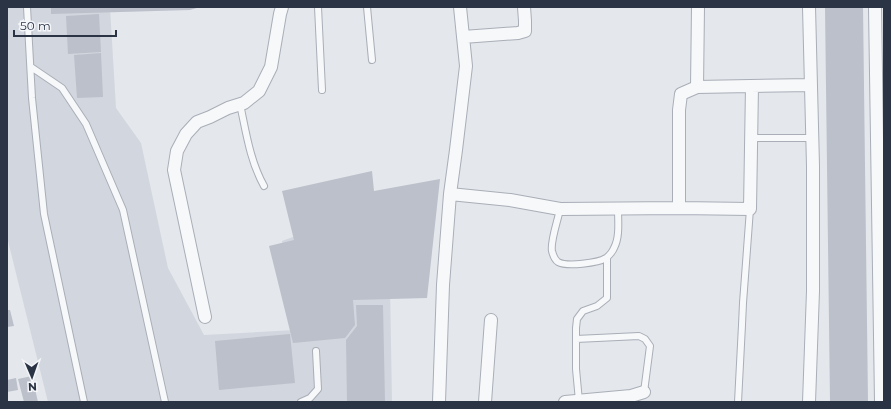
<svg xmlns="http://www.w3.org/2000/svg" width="891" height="409" font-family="Montserrat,sans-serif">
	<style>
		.built { fill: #d2d6de }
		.building { fill: #bbc0ca }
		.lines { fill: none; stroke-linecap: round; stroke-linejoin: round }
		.lane-casing { stroke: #a9aeb7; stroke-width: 8 }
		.street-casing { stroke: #a9aeb7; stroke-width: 14 }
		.lane { stroke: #f7f8fa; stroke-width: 6 }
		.street { stroke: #f7f8fa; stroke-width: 12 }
	</style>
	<rect width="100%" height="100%" fill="#e4e7ec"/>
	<!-- built -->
	<path class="built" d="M7,7H136L110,8L116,108L141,143L168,268L204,335L295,330L282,241L331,223L390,287L392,402H48L7,237Z"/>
	<!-- building -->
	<path class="building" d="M51,7H200L190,10L51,14Z
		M825,7H863L868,402H830Z
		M99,14L101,52L68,54L66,16Z
		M101,53L103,97L77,98L74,55Z
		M372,171L374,191L440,179L427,298L353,300L355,325L345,338L293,343L269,246L294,240L282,191Z
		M356,305H383L385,402H347L346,340L357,326Z
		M7,310H10L14,326L7,327Z
		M290,334L295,383L219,390L215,341Z
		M32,376L38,402H24L18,379Z
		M16,378L18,390L7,392V380Z"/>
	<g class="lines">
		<!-- lane casing -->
		<g class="lane-casing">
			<path id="lane" d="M27,7L32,98L44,214L84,402
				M318,7L322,90
				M367,7L372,60
				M31,67L62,88L86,124L123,210L165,402
				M240,104C246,132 250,161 264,186
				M752,138H812
				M560,209C558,220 550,242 552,251C553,255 555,260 558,262C567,267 598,263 606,258C609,256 613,251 614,248C620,237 618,221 618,209
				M576,339L639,336L645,339L650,346L644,392
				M579,401L576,369V328L577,319L583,311L597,306L607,298V258
				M301,402L310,398L318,389L316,351
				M738,402L742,325L743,303L750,209"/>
		</g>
		<!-- street casing -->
		<g class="street-casing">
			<path id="street" d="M809,7L813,166V291L809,402
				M875,7L881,402
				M463,37L518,33L525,31V21L524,7
				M697,87L698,7
				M450,194L510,200L560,209L679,208L750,209L752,86
				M679,208V110L681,94L697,87L811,85
				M205,317L174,170L177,151L186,134L197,122L210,117L228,108L244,103L259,91L271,67L280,14L282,7
				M439,402L443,285L450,194L456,150L466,66L460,7
				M485,402L491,320
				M565,402L631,396L644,392"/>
		</g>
		<!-- lane -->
		<use href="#lane" class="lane"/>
		<!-- street -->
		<use href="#street" class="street"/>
	</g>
	<!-- border -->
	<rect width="891" height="409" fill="none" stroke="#2b3445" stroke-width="16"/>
	<!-- north arrow -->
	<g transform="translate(32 377) rotate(178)" stroke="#f4f6f9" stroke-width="3" paint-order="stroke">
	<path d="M0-3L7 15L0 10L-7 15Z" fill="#2b3445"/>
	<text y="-6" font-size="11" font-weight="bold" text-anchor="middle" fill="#2b3445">N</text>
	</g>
	<!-- scale -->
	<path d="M14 30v6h102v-6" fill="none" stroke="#2b3445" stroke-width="2"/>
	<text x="20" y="30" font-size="12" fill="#2b3445" stroke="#f4f6f9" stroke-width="3" paint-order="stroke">50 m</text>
</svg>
